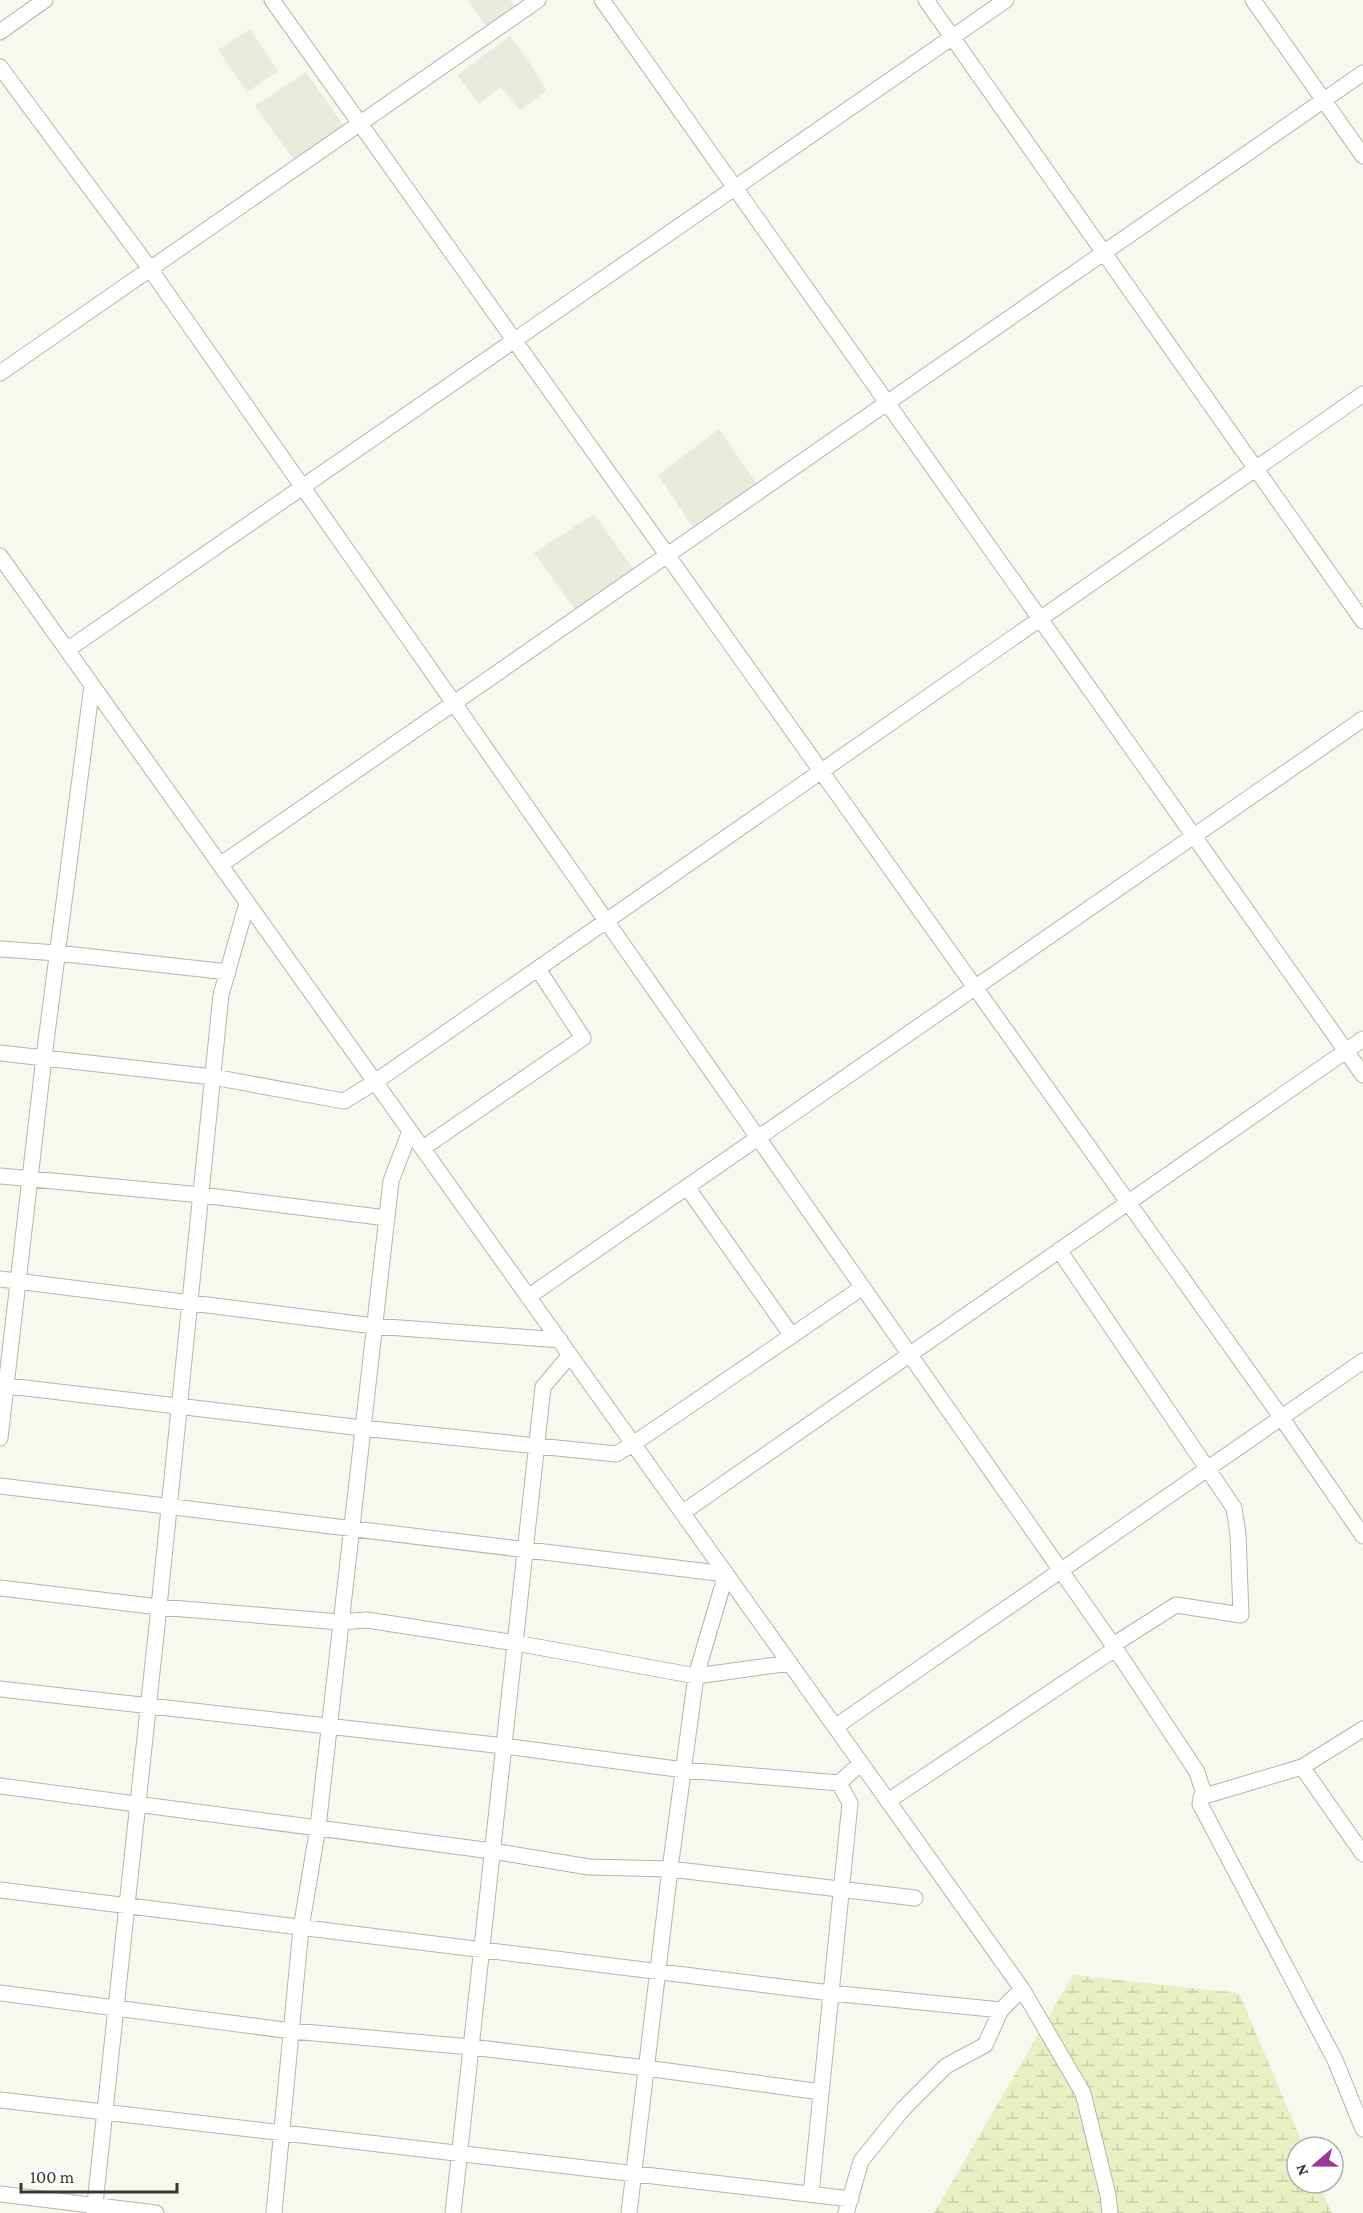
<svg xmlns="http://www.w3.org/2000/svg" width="1363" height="2213" font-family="'Crimson Pro',serif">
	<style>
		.built { fill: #e9ecdc }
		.wetland { fill: url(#wetland-marsh) }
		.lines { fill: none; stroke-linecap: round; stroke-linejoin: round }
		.minor-casing { stroke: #b4b6ad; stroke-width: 17 }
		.minor { stroke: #fff; stroke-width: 15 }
	</style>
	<defs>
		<pattern id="wetland-marsh" width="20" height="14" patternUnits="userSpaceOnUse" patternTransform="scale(1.5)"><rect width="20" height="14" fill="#e7f0c3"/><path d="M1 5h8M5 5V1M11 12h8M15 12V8" fill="none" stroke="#c7cfa8"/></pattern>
	</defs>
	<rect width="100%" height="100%" fill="#f7f9ef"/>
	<!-- built -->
	<path class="built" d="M468,0H510L517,9L489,30Z
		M250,29L278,71L247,92L218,50Z
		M510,36L531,65L547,91L520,110L501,87L479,104L457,75Z
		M306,72L344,126L294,160L255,106Z
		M719,429L757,484L694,529L658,475Z
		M594,514L635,571L576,611L534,553Z"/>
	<!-- wetland -->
	<path class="wetland" d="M1073,1975L1239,1993L1304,2147H1297V2183H1319L1332,2213H934Z"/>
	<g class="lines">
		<!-- minor casing -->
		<g class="minor-casing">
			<path id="minor" d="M272,0L1281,1417L1363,1536
				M602,0L1363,1075
				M926,0L1363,621
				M1253,0L1363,156
				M0,32L45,0
				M0,67L148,266L1113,1645
				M0,373L538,0
				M0,556L1022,1989L1083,2093L1108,2195L1110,2213
				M67,650L1006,0
				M220,865L1363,73
				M0,949L57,953L228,972
				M0,1053L213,1077L344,1101L375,1082L1363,394
				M423,1148L583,1038L538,969
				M0,1176L201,1195L387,1218
				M687,1187L792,1336
				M1059,1250L1234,1508L1238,1534L1241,1615L1176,1605L1113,1645L1197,1772L1203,1791L1200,1804L1335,2060L1363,2129
				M0,1279L374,1326L560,1340
				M528,1297L1363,719
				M0,1385L362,1428L616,1454L633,1444L863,1287
				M0,1438L44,1057L92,685
				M0,1486L726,1574L696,1676L670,1869L629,2213
				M682,1513L1363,1039
				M0,1588L159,1607L340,1622L367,1620L516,1643L696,1676L790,1663
				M0,1689L504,1746L684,1770L839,1783L861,1763
				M835,1727L1363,1361
				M1302,1767L1363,1854
				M0,1786L492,1851L589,1867L670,1869L915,1898
				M1201,1797L1302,1767L1363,1729
				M888,1801L1115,1649
				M0,1890L831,1993L1001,2010
				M0,1993L292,2031L471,2047L646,2068L821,2092
				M0,2100L851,2199
				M0,2194L156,2213
				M811,2194L850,1803L839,1783
				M94,2213L159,1607L221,995L247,903
				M274,2213L301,1928L318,1827L391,1181L410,1131
				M453,2213L543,1387L570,1355
				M846,2213L861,2161L903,2109L946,2066L985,2045L1001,2010L1022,1989"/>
		</g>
		<!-- minor -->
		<use href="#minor" class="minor"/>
	</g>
	<!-- north arrow -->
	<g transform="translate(1315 2165) rotate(250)"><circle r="28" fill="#ffffff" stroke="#afafae" stroke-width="1.5"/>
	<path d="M0-4.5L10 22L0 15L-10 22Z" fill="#9a379d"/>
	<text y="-9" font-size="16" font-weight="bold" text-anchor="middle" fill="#373835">N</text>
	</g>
	<!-- scale -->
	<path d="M21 2183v9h156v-9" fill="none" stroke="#373835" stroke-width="3"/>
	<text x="30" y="2183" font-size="18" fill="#373835" stroke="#ffffff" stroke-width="4.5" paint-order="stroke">100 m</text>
</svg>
